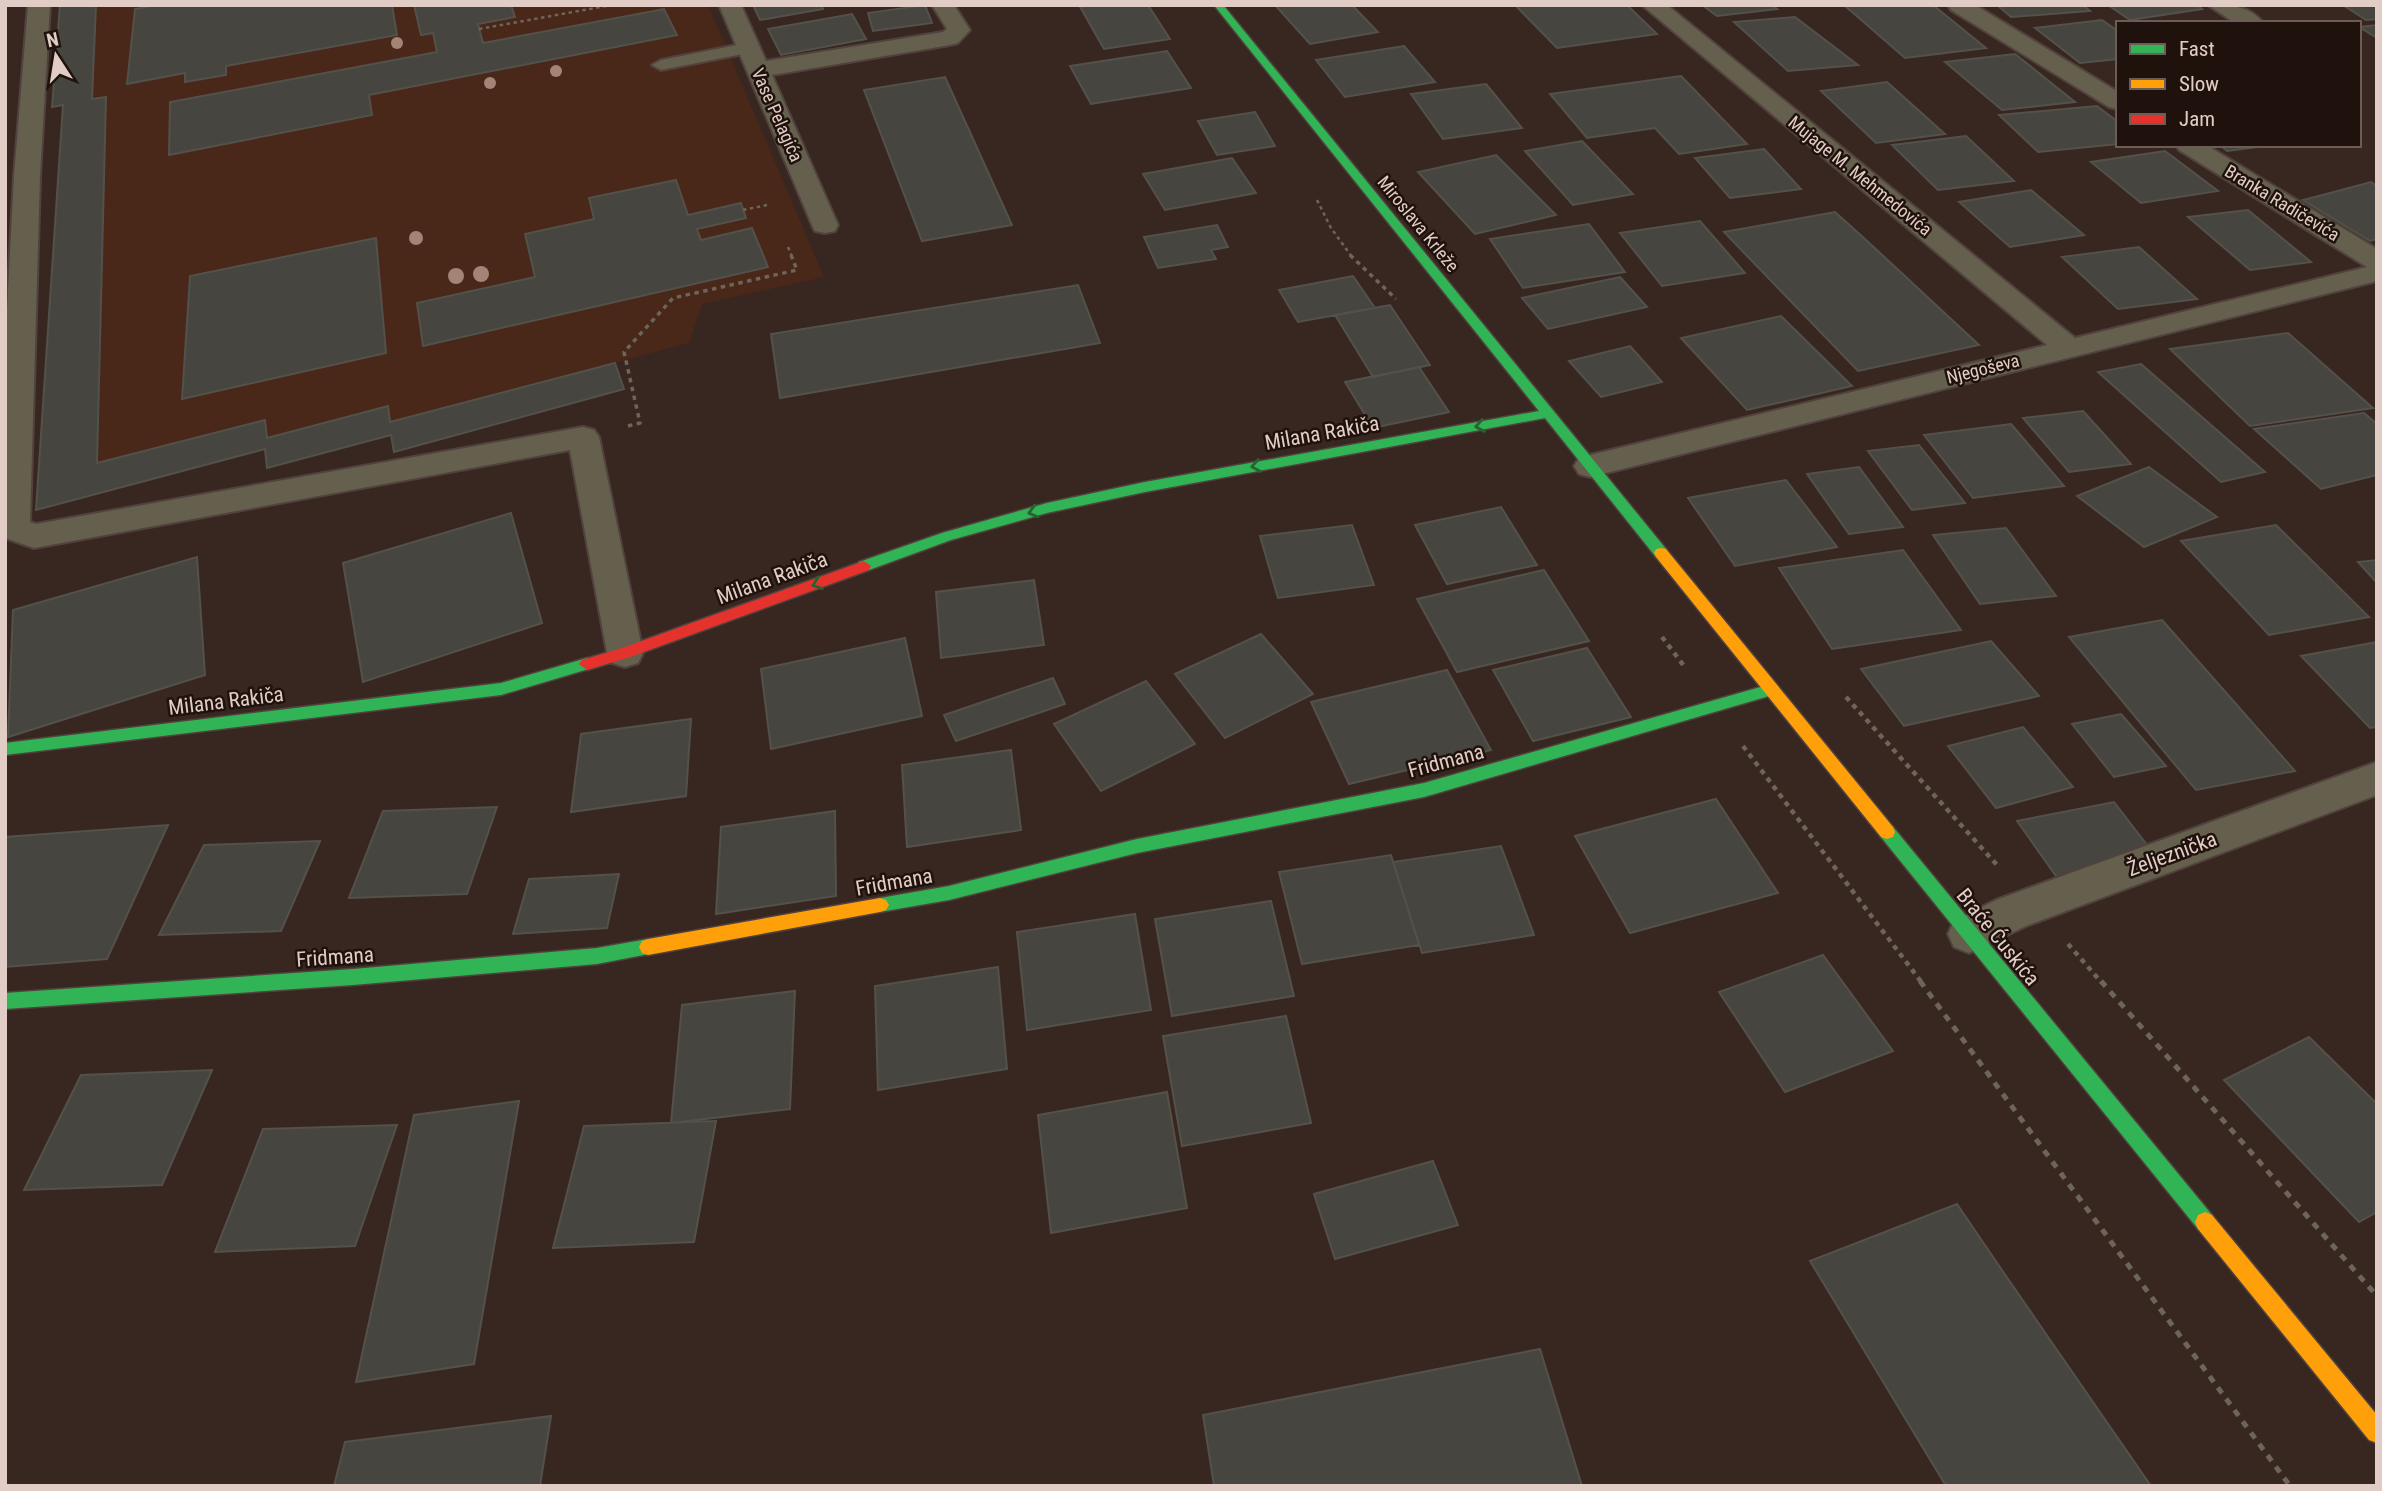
<svg xmlns="http://www.w3.org/2000/svg" width="2382" height="1491" font-family="'Roboto Condensed',sans-serif">
	<style>
		.built { fill: #492719 }
		.building { fill: #46453f; stroke: #53514a; stroke-width: 2 }
		.lines { fill: none; stroke-linecap: round; stroke-linejoin: round }
		.lane-casing { stroke: #52423d; stroke-width: 4 }
		.street-casing { stroke: #52423d; stroke-width: 4 }
		.fast-casing { stroke: #52423d; stroke-width: 3 }
		.slow-casing { stroke: #52423d; stroke-width: 3 }
		.jam-casing { stroke: #52423d; stroke-width: 3 }
		.path-far3 { stroke: #6c6558; stroke-width: 2.5; stroke-dasharray: 3.5 3.5; stroke-linecap: butt }
		.path-far2 { stroke: #6c6558; stroke-width: 3.5; stroke-dasharray: 4.5 4.5; stroke-linecap: butt }
		.path-far1 { stroke: #6c6558; stroke-width: 4.5; stroke-dasharray: 5 5; stroke-linecap: butt }
		.path { stroke: #6c6558; stroke-width: 5; stroke-dasharray: 7 7; stroke-linecap: butt }
		.lane { fill: #65604e; fill-rule: evenodd }
		.street { fill: #65604e; fill-rule: evenodd }
		.fast { fill: #30b455; fill-rule: evenodd }
		.slow { fill: #ff9f0a; fill-rule: evenodd }
		.jam { fill: #e5322d; fill-rule: evenodd }
		.tree { fill: #a58478 }
		.oneway { stroke: #286230 }
		.labels { text-anchor: middle; stroke-width: 5; stroke-linejoin: round; paint-order: stroke }
		.far-street-label { font-size: 18px; fill: #e2cdc6; stroke: #1f110c }
		.street-label { font-size: 21px; fill: #e2cdc6; stroke: #1f110c }
	</style>
	<rect width="100%" height="100%" fill="#382721"/>
	<!-- built -->
	<path class="built" d="M96,5H708L824,277L702,304L689,343L390,422L387,407L267,438L265,420L97,463L106,97L92,99Z"/>
	<!-- building -->
	<path class="building" d="M60,5H96L92,99L106,97L97,463L265,420L267,438L388,406L390,422L615,363L624,389L394,452L391,435L267,468L265,449L36,510L63,105L52,107Z
		M157,5H392L397,35L226,66V75L185,82V73L127,84L135,9Z
		M414,5H511L515,17L478,24L483,43L664,9L677,35L369,95L372,115L169,155L170,102L437,52L433,33L421,35Z
		M753,5H821L823,9L760,20Z
		M925,5L932,23L873,31L868,13Z
		M1079,5H1148L1170,39L1104,49Z
		M1275,5H1352L1378,32L1310,44Z
		M1515,5H1627L1657,34L1557,48Z
		M1702,5H1772L1777,9L1717,16Z
		M1844,5H1933L1986,48L1905,58Z
		M1997,5H2083L2090,11L2011,17Z
		M2108,5H2197L2202,9L2130,20Z
		M2343,5H2377V19L2366,20Z
		M852,14L866,39L781,55L768,29Z
		M1795,17L1858,65L1788,71L1734,22Z
		M2102,20L2118,31V59L2080,63L2035,28Z
		M2377,25V38L2359,27Z
		M1404,46L1435,82L1345,97L1316,60Z
		M1167,51L1191,88L1091,104L1070,66Z
		M2015,54L2024,61L2075,102L2002,110L1945,62Z
		M1681,76L1747,144L1679,154L1655,128L1587,138L1550,94Z
		M945,77L1012,225L922,241L864,90Z
		M1887,82L1945,134L1876,143L1821,91Z
		M1486,84L1522,128L1443,139L1411,94Z
		M2097,106L2118,122V144L2038,152L1999,115Z
		M1255,112L1275,146L1217,155L1198,121Z
		M1966,136L2014,181L1938,190L1892,145Z
		M1582,141L1633,194L1573,205L1525,151Z
		M2220,145H2273L2227,151Z
		M1764,149L1801,189L1730,198L1695,158Z
		M2165,151L2218,191L2141,203L2091,162Z
		M1496,155L1556,215L1475,234L1418,172Z
		M1232,158L1256,193L1165,210L1143,174Z
		M676,180L688,215L741,203L746,218L697,229L701,240L752,228L768,267L423,346L417,303L535,277L525,234L594,219L589,198Z
		M2371,182L2377,186V239L2370,241L2303,200Z
		M2031,190L2084,235L2010,247L1959,202Z
		M2248,210L2311,262L2250,270L2188,217Z
		M1835,212L1865,239L1979,345L1858,371L1724,232Z
		M1700,221L1745,273L1662,286L1620,233Z
		M1589,224L1625,272L1523,288L1490,239Z
		M1217,225L1228,247L1211,250L1216,259L1158,268L1144,237Z
		M376,238L386,353L182,399L190,276Z
		M2139,247L2197,299L2118,309L2062,257Z
		M1353,276L1375,308L1298,322L1279,290Z
		M1620,277L1647,307L1548,329L1522,298Z
		M1078,285L1100,343L780,398L771,334Z
		M1390,305L1430,365L1373,377L1335,315Z
		M1781,316L1852,386L1747,410L1681,338Z
		M2288,333L2373,408L2250,426L2170,349Z
		M1630,346L1662,382L1601,397L1569,361Z
		M2141,364L2265,472L2221,482L2098,372Z
		M1419,367L1449,412L1373,428L1345,382Z
		M2083,411L2131,464L2069,472L2023,418Z
		M2364,413L2377,424V475L2321,489L2254,429Z
		M2011,424L2064,486L1973,498L1924,435Z
		M1919,445L1965,503L1912,510L1868,451Z
		M1859,467L1903,527L1849,534L1807,474Z
		M2149,467L2217,517L2144,547L2077,496Z
		M1786,480L1837,547L1735,566L1688,498Z
		M1501,507L1537,565L1447,584L1415,525Z
		M511,513L542,623L363,682L343,563Z
		M1352,525L1374,585L1278,598L1260,536Z
		M2276,525L2369,617L2269,635L2181,541Z
		M2006,528L2056,596L1980,604L1933,535Z
		M1903,550L1961,630L1832,649L1779,568Z
		M197,557L205,675L8,737L13,610Z
		M2377,560V583L2358,562Z
		M1544,570L1589,641L1457,672L1417,599Z
		M1034,580L1044,645L941,658L936,592Z
		M2162,620L2295,771L2196,790L2069,637Z
		M1261,634L1313,694L1225,738L1175,674Z
		M905,638L922,716L771,749L761,669Z
		M1991,641L2039,696L1904,726L1861,669Z
		M2377,642V727L2370,728L2301,656Z
		M1587,648L1631,717L1533,741L1493,670Z
		M1447,670L1491,750L1349,784L1311,702Z
		M1053,678L1065,704L956,741L944,715Z
		M1146,681L1195,744L1101,791L1054,724Z
		M2121,714L2166,766L2114,777L2072,724Z
		M691,719L686,796L571,812L581,734Z
		M2023,727L2073,787L1996,808L1948,746Z
		M1011,750L1021,830L907,847L902,765Z
		M1716,799L1778,893L1630,933L1575,836Z
		M2114,802L2158,859L2058,879L2017,821Z
		M497,807L467,894L349,898L383,811Z
		M835,811L836,896L716,914L721,827Z
		M168,825L107,959L5,967V837Z
		M320,841L281,931L159,935L204,845Z
		M1501,846L1534,935L1422,953L1393,862Z
		M1391,855L1419,945L1302,964L1279,872Z
		M619,874L607,928L513,934L529,879Z
		M1271,901L1294,996L1172,1016L1155,919Z
		M1135,914L1151,1010L1027,1030L1017,932Z
		M1823,955L1893,1051L1785,1092L1719,992Z
		M998,967L1007,1069L878,1090L875,986Z
		M795,991L790,1109L671,1123L682,1005Z
		M1286,1016L1311,1123L1182,1146L1163,1036Z
		M2309,1037L2377,1104V1212L2359,1222L2224,1080Z
		M212,1070L162,1185L24,1190L81,1075Z
		M1167,1092L1187,1208L1051,1233L1038,1115Z
		M519,1101L474,1364L356,1382L414,1115Z
		M716,1121L694,1242L553,1248L584,1126Z
		M397,1125L355,1246L215,1252L263,1129Z
		M1433,1161L1458,1225L1335,1259L1314,1194Z
		M1957,1204L2006,1276L2151,1486H1946L1810,1261Z
		M1540,1349L1582,1486H1214L1203,1415Z
		M551,1416L540,1486H334L345,1442Z"/>
	<g class="lines">
		<!-- lane casing -->
		<g class="lane-casing">
			<path id="lane" d="M747,43L753,44L755,48L753,52L661,70L652,65L661,60Z"/>
		</g>
		<!-- street casing -->
		<g class="street-casing">
			<path id="street" d="M28,5H50L40,176L30,522L36,524L583,427L594,430L599,437L643,653L638,663L625,667L612,663L607,653L570,450L34,548L5,538V349L14,176Z
				M719,5H741L766,61L943,32L947,29L932,5H954L970,30L958,43L950,45L772,75L838,225L835,231L825,233L815,231L812,225Z
				M1642,5H1667L2075,338L2367,267L2179,150L2176,145H2206L2377,249V281L1590,477L1579,474L1574,466L1579,458L1590,455L2047,345Z
				M1948,5H1975L2118,92V109L2109,107L1951,10Z
				M2208,5C2228,5 2250,5 2263,23H2235Z
				M2377,762V795L2026,926L1969,953L1954,947L1948,934L1954,921L1996,900Z"/>
		</g>
		<!-- fast casing -->
		<g class="fast-casing">
			<path id="fast" d="M1214,5H1223L1666,549L1668,553L1666,557H1656L1545,418L1145,492L1047,513L951,540L869,570H859L857,566L859,562L942,533L1047,503L1145,482L1539,411Z
				M587,658L592,660L595,664L592,668L501,695L5,755V743L501,683Z
				M1771,684L1779,690L1776,694L1424,797L1137,853L949,900L880,912L874,910L871,905L874,900L880,898L949,886L1137,839L1424,783Z
				M1887,825L1893,827L2212,1215L2215,1222L2212,1229L2205,1232L2198,1229L1881,837L1879,832L1881,827Z
				M648,939L654,941L657,947L654,953L597,964L353,985L5,1009V993L353,969L597,948Z"/>
		</g>
		<!-- slow casing -->
		<g class="slow-casing">
			<path id="slow" d="M1661,548L1666,549L1893,827L1895,832L1893,837L1887,839L1881,837L1656,557L1654,553L1656,549Z
				M880,898L886,900L889,905L886,910L880,912L648,955L642,953L639,947L642,941L648,939Z
				M2205,1212L2212,1215L2377,1415V1443L2369,1440L2198,1229L2195,1222L2198,1215Z"/>
		</g>
		<!-- jam casing -->
		<g class="jam-casing">
			<path id="jam" d="M864,561L871,566L869,570L630,657L587,670L579,664L582,660L622,648Z"/>
		</g>
		<!-- path-far3 -->
		<path class="path-far3" d="M479,29L612,5
			M1317,200L1331,228L1352,257
			M743,210L767,205
			M788,247L792,257"/>
		<!-- path-far2 -->
		<path class="path-far2" d="M1350,255L1396,299
			M628,426L640,423L624,352L673,298L797,270L791,255"/>
		<!-- path-far1 -->
		<path class="path-far1" d="M1662,637L1684,666
			M1846,697L1997,865
			M1743,746L1922,983
			M2068,944L2102,983"/>
		<!-- path -->
		<path class="path" d="M1920,981L2290,1486
			M2101,981L2377,1296"/>
		<!-- lane -->
		<use href="#lane" class="lane"/>
		<!-- street -->
		<use href="#street" class="street"/>
		<!-- fast -->
		<use href="#fast" class="fast"/>
		<!-- slow -->
		<use href="#slow" class="slow"/>
		<!-- jam -->
		<use href="#jam" class="jam"/>
	</g>
	<!-- trees -->
	<g class="tree">
		<circle cx="397" cy="43" r="6"/>
		<circle cx="556" cy="71" r="6"/>
		<circle cx="490" cy="83" r="6"/>
		<circle cx="416" cy="238" r="7"/>
		<circle cx="481" cy="274" r="8"/>
		<circle cx="456" cy="276" r="8"/>
	</g>
	<!-- one-way arrows -->
	<defs><path id="oneway-chevron" d="M-2-3.5L2.5 0L-2 3.5" fill="none" stroke-width="1.6" stroke-linecap="round" stroke-linejoin="round" transform="scale(1.75)"/></defs>
	<g class="oneway">
		<use href="#oneway-chevron" transform="translate(1480 426) rotate(170)"/>
		<use href="#oneway-chevron" transform="translate(1256 466) rotate(170)"/>
		<use href="#oneway-chevron" transform="translate(1033 512) rotate(165)"/>
		<use href="#oneway-chevron" transform="translate(817 584) rotate(160)"/>
	</g>
	<g class="labels">
		<!-- far-street labels -->
		<g class="far-street-label">
			<text transform="translate(777 115) rotate(66)" y="6">Vase Pelagića</text>
			<text transform="translate(1860 176) rotate(39)" y="6">Mujage M. Mehmedovića</text>
			<text transform="translate(2282 203) rotate(31)" y="6">Branka Radičevića</text>
			<text transform="translate(1418 224) rotate(51)" y="6">Miroslava Krleže</text>
			<text transform="translate(1983 369) rotate(-14)" y="6">Njegoševa</text>
		</g>
		<!-- street labels -->
		<g class="street-label">
			<text transform="translate(1322 433) rotate(-10)" y="7">Milana Rakiča</text>
			<text transform="translate(772 578) rotate(-20)" y="7">Milana Rakiča</text>
			<text transform="translate(226 701) rotate(-7)" y="7">Milana Rakiča</text>
			<text transform="translate(1446 761) rotate(-15)" y="7">Fridmana</text>
			<text transform="translate(2172 854) rotate(-20)" y="7">Željeznička</text>
			<text transform="translate(894 882) rotate(-10)" y="7">Fridmana</text>
			<text transform="translate(1998 937) rotate(51)" y="7">Braće Ćuskića</text>
			<text transform="translate(335 957) rotate(-4)" y="7">Fridmana</text>
		</g>
	</g>
	<!-- border -->
	<rect width="2382" height="1491" fill="none" stroke="#e2cdc6" stroke-width="14"/>
	<!-- legend -->
	<rect x="2116" y="21" width="245" height="126" fill="#1f110c" stroke="#6d5c56" stroke-width="2"/>
	<rect x="2130" y="44" width="35" height="10" fill="#30b455" stroke="#6d5c56" stroke-width="2"/>
	<text x="2179" y="56" font-size="21" fill="#e2cdc6">Fast</text>
	<rect x="2130" y="79" width="35" height="10" fill="#ff9f0a" stroke="#6d5c56" stroke-width="2"/>
	<text x="2179" y="91" font-size="21" fill="#e2cdc6">Slow</text>
	<rect x="2130" y="114" width="35" height="10" fill="#e5322d" stroke="#6d5c56" stroke-width="2"/>
	<text x="2179" y="126" font-size="21" fill="#e2cdc6">Jam</text>
	<!-- north arrow -->
	<g transform="translate(56 56) rotate(348)" stroke="#1f110c" stroke-width="5" paint-order="stroke">
	<path d="M0-5L12 26L0 18L-12 26Z" fill="#e2cdc6"/>
	<text y="-10" font-size="19" font-weight="bold" text-anchor="middle" fill="#e2cdc6">N</text>
	</g>
</svg>
